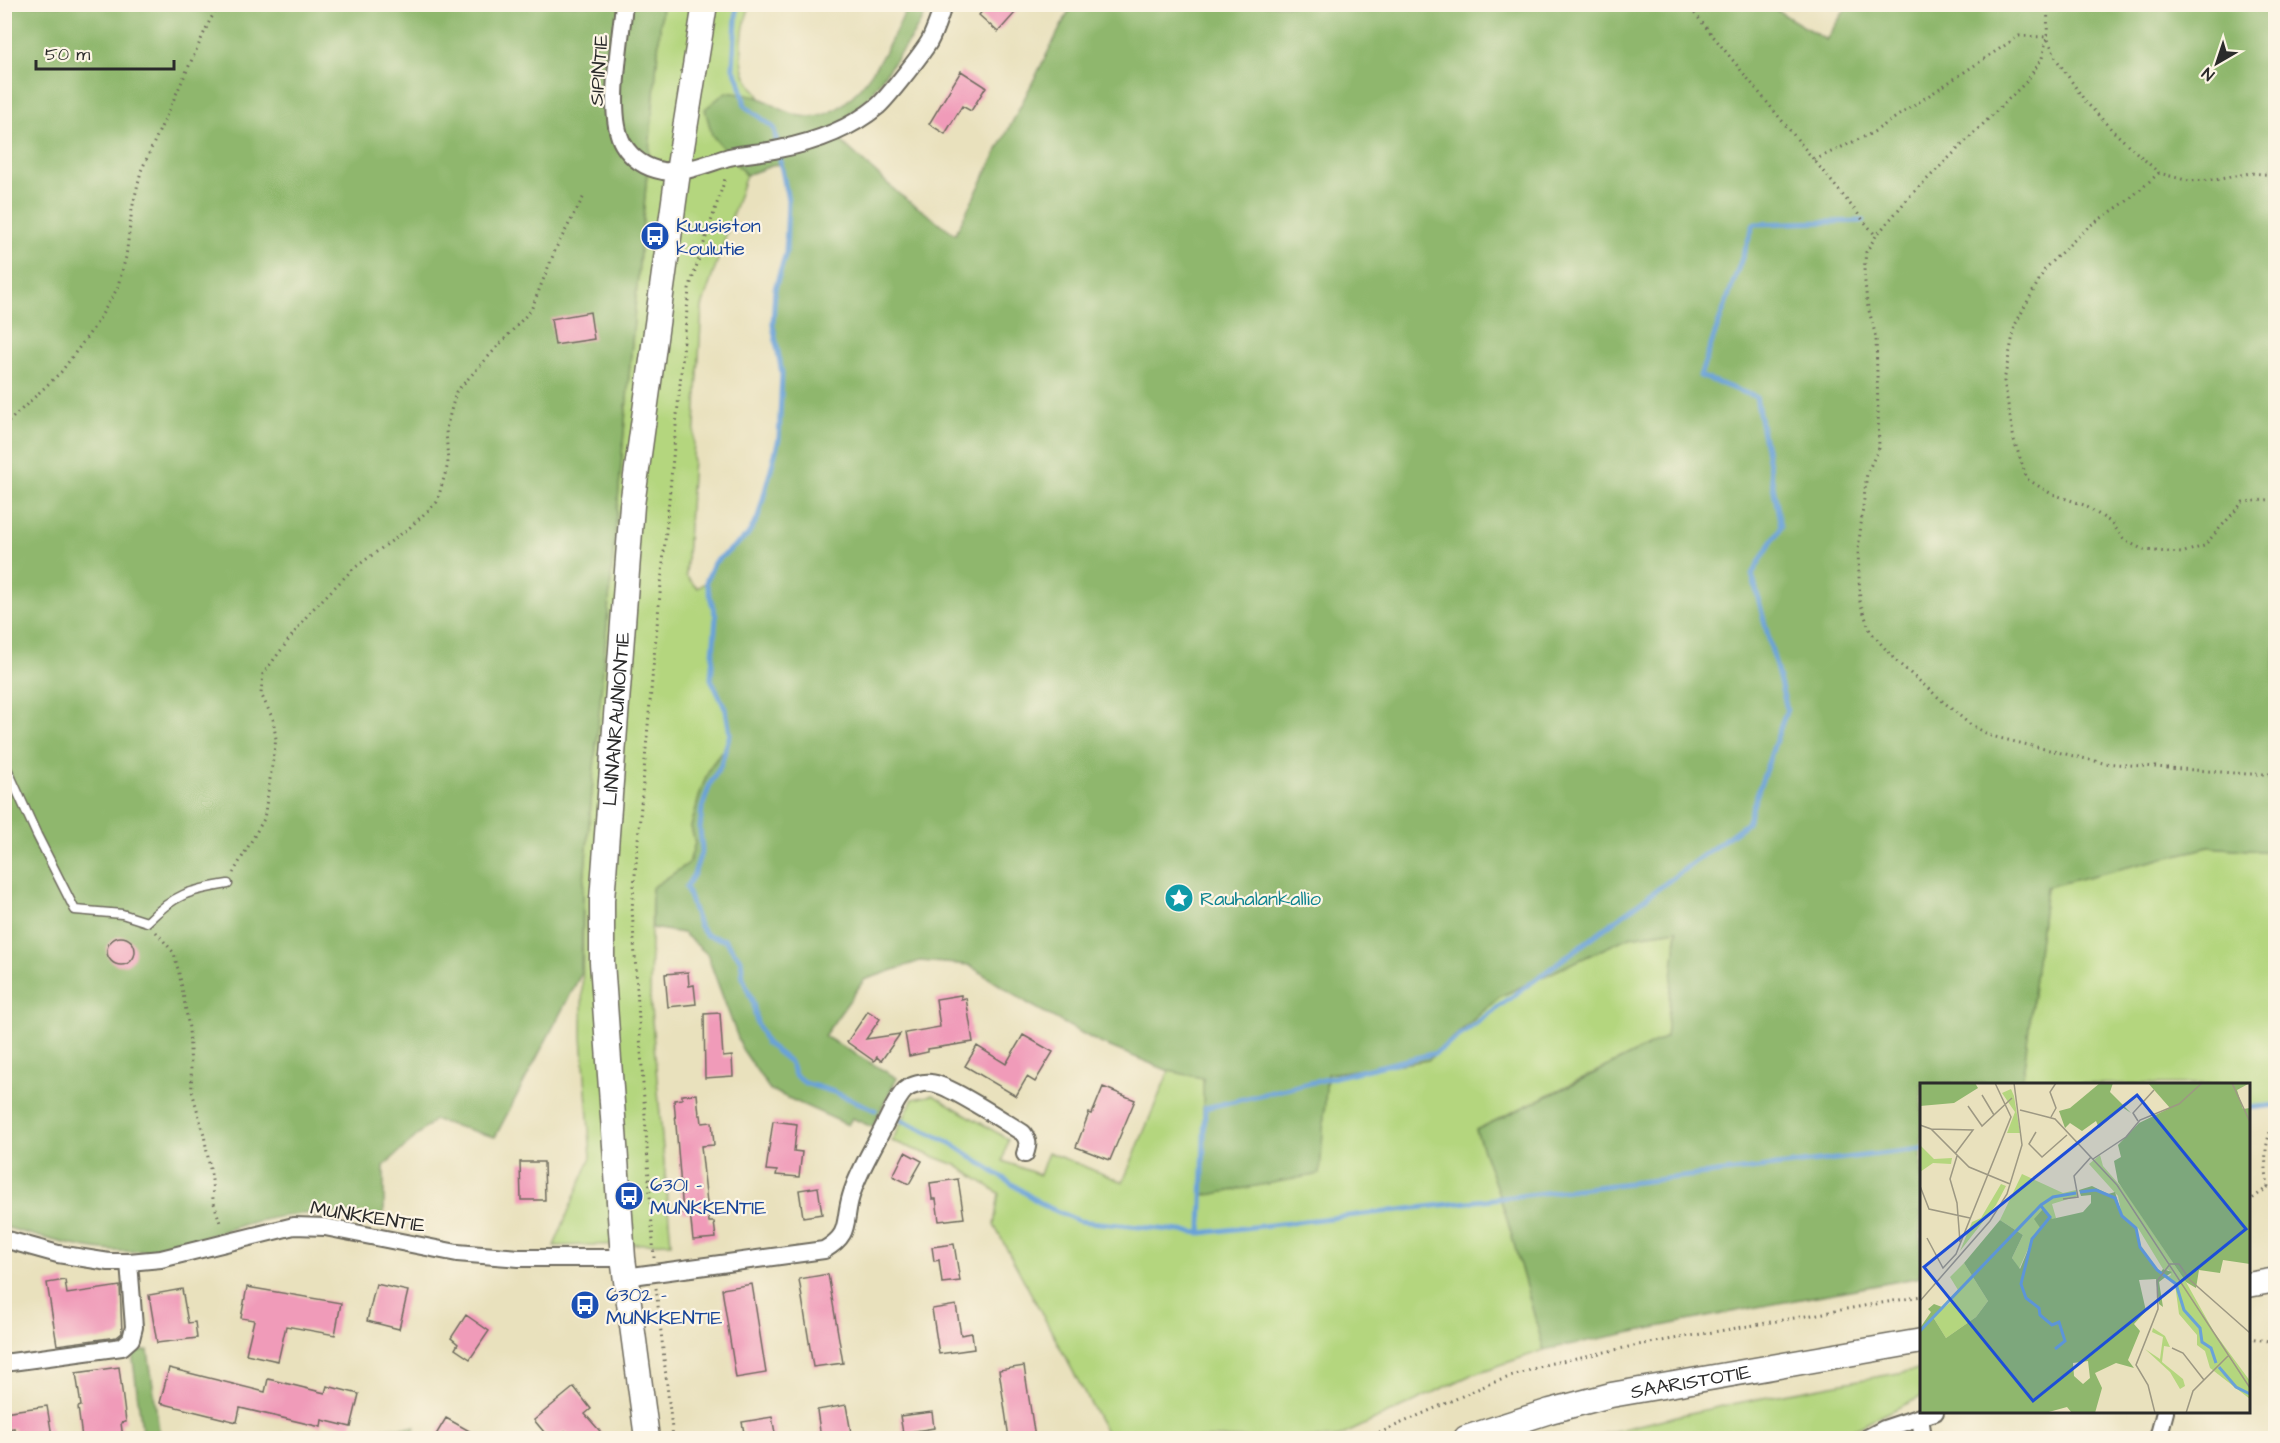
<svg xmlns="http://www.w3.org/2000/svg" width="2280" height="1443" font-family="'Architects Daughter',sans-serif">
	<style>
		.green { fill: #b4d67e; stroke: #708054; stroke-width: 1.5 }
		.forest { fill: #8fb76d; stroke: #5d714c; stroke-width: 1.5 }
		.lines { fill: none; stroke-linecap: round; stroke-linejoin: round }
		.stream { stroke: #69a2d8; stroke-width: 5 }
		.building { fill: #f09bb9 }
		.lane-casing { stroke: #6e6b5e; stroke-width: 11 }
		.street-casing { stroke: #6e6b5e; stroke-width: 20 }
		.secondary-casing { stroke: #6e6b5e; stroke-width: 27 }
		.path { stroke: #6e6b5e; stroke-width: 3; stroke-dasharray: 1.5 4.5; stroke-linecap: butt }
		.lane { stroke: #fff; stroke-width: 8 }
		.street { stroke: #fff; stroke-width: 16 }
		.secondary { stroke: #fff; stroke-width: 24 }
		.labels { text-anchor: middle; stroke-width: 4.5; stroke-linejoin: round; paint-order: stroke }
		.street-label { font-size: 20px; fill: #2b2b2b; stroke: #fcf5e5 }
		.transit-label { font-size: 20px; fill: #164399; stroke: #fcf5e5; text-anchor: start }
		.culture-label { font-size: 20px; fill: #0d838f; stroke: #fcf5e5; text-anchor: start }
		.inset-river { fill: none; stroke: #69a2d8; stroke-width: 3 }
		.inset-road { fill: none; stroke: #9d9883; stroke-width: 1.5 }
		.view { fill: #1d4ed8; fill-opacity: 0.15; stroke: #1d4ed8; stroke-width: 3 }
		.inset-edge { fill: none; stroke: #2b2b2b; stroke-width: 3 }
	</style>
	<rect width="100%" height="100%" fill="#fcf5e5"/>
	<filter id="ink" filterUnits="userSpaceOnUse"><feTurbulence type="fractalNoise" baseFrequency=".0167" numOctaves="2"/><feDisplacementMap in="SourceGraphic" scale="12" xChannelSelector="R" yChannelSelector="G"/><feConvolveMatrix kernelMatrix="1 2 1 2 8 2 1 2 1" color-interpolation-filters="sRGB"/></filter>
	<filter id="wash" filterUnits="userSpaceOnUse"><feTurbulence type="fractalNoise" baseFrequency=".008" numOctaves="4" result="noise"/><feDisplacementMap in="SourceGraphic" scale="24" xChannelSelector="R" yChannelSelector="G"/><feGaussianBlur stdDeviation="1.35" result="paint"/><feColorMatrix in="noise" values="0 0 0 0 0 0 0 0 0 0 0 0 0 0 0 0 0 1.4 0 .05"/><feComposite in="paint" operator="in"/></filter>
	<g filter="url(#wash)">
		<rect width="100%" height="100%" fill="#e9e1bd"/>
		<!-- green -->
		<path class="green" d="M662,5H751C742,22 739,55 745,74C748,82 756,91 760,98L726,92L712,135L746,175L702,307L686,576L697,588L706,582L716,617L711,679L726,710L730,734L723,750L710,767L701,790L691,827L695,843L689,863L652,888L650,997L671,1243L554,1246L591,1157L582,1037L583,893Z
			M2209,847L2275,852V1105L2249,1108L2248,1084H2022L2046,887Z
			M1677,930L1667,1037L1476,1130L1505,1212L1544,1350L1471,1375L1336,1438H1109L994,1225L999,1193L956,1165L892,1141L913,1099L933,1095L1008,1139L1003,1161L1040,1175L1048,1152L1123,1182L1169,1071L1203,1078L1327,1074L1428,1060L1499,997L1629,937Z
			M1921,1369V1397L1833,1438H1589C1698,1408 1810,1389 1921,1369Z"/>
		<!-- forest -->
		<path class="forest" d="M4,5H662L583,893L581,974L495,1137L434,1120L384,1166V1217C338,1212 304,1210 258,1221C227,1228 197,1242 166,1248C111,1259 56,1242 5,1227Z
			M908,5H930L913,35L868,98L840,123L842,142L899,194L955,234L1072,5H1768L1826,40L1848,5H2275V852L2209,847L2046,887L2022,1084H1922L1921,1277L1752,1308L1544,1350L1505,1212L1476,1130L1563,1089L1666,1037L1677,930L1629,937L1499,997L1428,1060L1327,1074L1320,1174L1203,1196V1078L1169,1071L1098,1042L1029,1004L969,965L920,961L864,980L824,1036L897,1078L872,1127L852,1118L848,1125L770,1090L742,1049L707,954L683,933L652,928V888L689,863L695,843L691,827L701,790L710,767L723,750L730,734L726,710L711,679L716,617L706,582L714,563L747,536L758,518L779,439L782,373L773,325L775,289L786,253L788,200L780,163L746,175L712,135L705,109L726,92C737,94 752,94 762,99C779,107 789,116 809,117C855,119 893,40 908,5Z
			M148,1350L160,1438H143L132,1352Z
			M415,1427L412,1438H208Z"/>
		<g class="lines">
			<!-- stream -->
			<path class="stream" d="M737,4L733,68L740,82L745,106L774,128L788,200L786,253L775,289L773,325L782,373L779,439L758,518L747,536L714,563L706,582L716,617L711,679L726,710L730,734L721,765L710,784L702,808L700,829L702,850L694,874L686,887L699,925L706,935L725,940L741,960L743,978L753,1003L757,1023L766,1043L790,1062L795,1075L805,1083L834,1092L875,1110
				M2248,1108L2276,1105
				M900,1119L951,1143L1043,1205L1079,1221L1201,1233L1922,1149
				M1201,1233L1205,1108L1436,1053L1747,823L1787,709L1752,574L1781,527L1756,397L1700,376L1754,224L1864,221"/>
		</g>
		<g id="blocks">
			<!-- building -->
			<path class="building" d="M988,4H1023L998,32L979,15Z
				M961,71L986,87L971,111L962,106L945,134L929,124Z
				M590,312L594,339L555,345L551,319Z
				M107 951a14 14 0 1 1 28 0a14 14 0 1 1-28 0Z
				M688,972L689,986L694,985L696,1004L668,1007L665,974Z
				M961,995V999L966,998L973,1042L928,1049V1052L909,1056L905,1033L940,1027L936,999Z
				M868,1011L880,1019L866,1039L900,1034L881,1061L877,1057L874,1061L847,1042Z
				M720,1013L723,1057L732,1056L733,1076L705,1078L704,1014Z
				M1023,1035L1053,1052L1035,1082L1027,1077L1016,1096L965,1066L977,1046L1006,1064Z
				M1103,1087L1135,1100L1110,1160L1076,1147L1089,1113L1092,1114Z
				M697,1094L699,1115H701L702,1123L712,1122L714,1145L701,1146L709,1222H714L716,1238L693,1240L690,1212L683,1213L674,1100L682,1099V1095Z
				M773,1121L797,1124L794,1151L802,1152L799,1177L776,1175L777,1171L766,1170Z
				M905,1152L922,1161L909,1184L893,1176Z
				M520,1162H544L545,1200H521Z
				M958,1179L964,1218L939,1221L936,1199H932L930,1183Z
				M818,1187L822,1214L803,1217L799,1190Z
				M954,1244L960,1281L942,1283L939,1260L934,1261L932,1247Z
				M828,1274L843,1363L813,1367L799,1279Z
				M65,1280L67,1294L120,1286L122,1333L117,1337L57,1345L47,1283Z
				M376,1284L408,1291L399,1329L367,1321Z
				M752,1284L766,1373L736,1378L722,1289Z
				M247,1287L341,1303L335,1335L286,1326L278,1361L246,1354L254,1320L241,1318Z
				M182,1289L188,1323L195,1322L197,1338L157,1343L149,1295Z
				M956,1305L961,1335L972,1333L974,1349L939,1354L932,1309Z
				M466,1315L489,1331L470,1359L455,1349L458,1344L451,1338Z
				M1024,1366L1035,1438H1009L999,1370Z
				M119,1367L126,1422L121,1423L123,1438H82L78,1407L81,1406L76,1373Z
				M169,1368L265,1392L268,1379L325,1393L327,1386L359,1394L351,1427L322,1420L321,1427L240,1408L237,1422L160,1403Z
				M574,1387L591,1409L585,1414L606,1438H571L565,1431L556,1438H549L534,1420Z
				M846,1405L852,1438H821L817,1410Z
				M47,1406L52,1436L16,1438L14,1428L4,1430V1412Z
				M932,1412L934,1428L903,1433L900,1416Z
				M772,1417L776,1438H745L742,1422Z
				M446,1418L482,1438H434Z"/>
		</g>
	</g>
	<g filter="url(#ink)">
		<use href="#blocks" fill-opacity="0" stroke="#6e6b5e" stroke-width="1.5"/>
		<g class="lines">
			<!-- lane casing -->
			<g class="lane-casing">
				<path id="lane" d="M4,762L37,835L75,910L122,914L147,922C175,894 190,890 228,884"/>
			</g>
			<!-- street casing -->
			<g class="street-casing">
				<path id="street" d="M624,4C621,39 606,115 623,144C632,159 646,168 663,171C685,174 708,163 729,157C745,153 762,153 779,149C815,142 849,130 878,106C888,97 921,55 929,42C935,31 939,17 944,4
					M4,1239L58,1254L109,1262H129L161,1259L294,1226L325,1227L457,1253L519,1258H623
					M625,1277L824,1250C852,1234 843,1222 851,1196C858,1172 873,1149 884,1126C890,1115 896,1099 905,1090C911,1085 923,1082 931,1083C948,1084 1005,1122 1023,1133C1029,1141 1028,1145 1025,1154
					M4,1363L122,1347L131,1339L134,1327L129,1262
					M1920,1417L1923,1438
					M1867,1438L1884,1429L1935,1412
					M2158,1438L2165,1412"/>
			</g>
			<!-- secondary casing -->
			<g class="secondary-casing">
				<g id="secondary">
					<path d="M2248,1285L2276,1280"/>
					<path id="s1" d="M647,1438L623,1258L602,962V900L632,505L678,172L705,4"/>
					<path id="s2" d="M1466,1438L1550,1411L1611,1395L1922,1341"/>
				</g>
			</g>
			<!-- path -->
			<path class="path" d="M1687,4L1876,236
				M2048,4L2047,37L2057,60L2085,101L2114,132L2159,173L2189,181L2215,180L2250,173L2276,175
				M1814,160L1872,133L2019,36L2047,37L2042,58L2027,81L1910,196L1876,236L1866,252L1864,271L1867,303L1876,337L1879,448L1867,473L1858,550L1860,602L1870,631L1895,660L1968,723L1991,736L2103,763L2247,774H2276
				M2159,173L2127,201L2088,227L2046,267L2015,325L2004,381L2014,440L2027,479L2050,493L2084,505L2112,523L2124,540L2144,550L2181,553L2204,546L2243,502L2276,499
				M4,426L61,372L95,326L117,289L126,257L132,209L141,171L210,20L220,4
				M233,873L264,819L276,739L273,719L261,694L263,674L309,613L353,569L408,529L437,502L448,464L446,429L456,392L531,310L556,248L584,196
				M156,932L174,953L181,982L189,1028L192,1091L204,1135L212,1180L213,1200L221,1226
				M2268,1187C2264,1156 2264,1145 2276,1116
				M2248,1202L2268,1187L2276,1185
				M654,1258L632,909L653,668L689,289L726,176
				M656,1288L673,1438
				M2248,1338L2276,1342
				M1368,1438L1489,1384L1548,1364L1638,1345L1922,1296"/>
			<!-- lane -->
			<use href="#lane" class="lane"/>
			<!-- street -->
			<use href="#street" class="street"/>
			<!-- secondary -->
			<use href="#secondary" class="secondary"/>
		</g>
	</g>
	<!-- icons -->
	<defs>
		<g id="bus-disc" transform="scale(1.5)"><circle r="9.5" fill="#1a4fb4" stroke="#fcf5e5"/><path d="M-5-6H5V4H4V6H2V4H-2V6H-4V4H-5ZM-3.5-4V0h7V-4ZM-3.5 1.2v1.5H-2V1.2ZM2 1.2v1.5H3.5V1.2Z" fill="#fff"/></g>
		<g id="sight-disc" transform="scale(1.5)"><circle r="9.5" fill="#0f9aa8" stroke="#fcf5e5"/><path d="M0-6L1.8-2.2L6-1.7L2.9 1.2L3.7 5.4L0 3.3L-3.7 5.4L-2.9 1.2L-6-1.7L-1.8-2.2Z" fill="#fff"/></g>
	</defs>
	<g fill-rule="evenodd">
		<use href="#bus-disc" x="655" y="236"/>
		<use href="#sight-disc" x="1179" y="898"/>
		<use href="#bus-disc" x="629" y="1196"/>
		<use href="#bus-disc" x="585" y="1305"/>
	</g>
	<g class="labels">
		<!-- street labels -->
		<g class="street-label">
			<text transform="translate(598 70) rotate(-86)" y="7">SIPINTIE</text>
			<text dy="7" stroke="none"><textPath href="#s1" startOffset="722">LINNANRAUNIONTIE</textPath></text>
			<text transform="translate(368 1216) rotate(9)" y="7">MUNKKENTIE</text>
			<text dy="7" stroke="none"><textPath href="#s2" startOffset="232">SAARISTOTIE</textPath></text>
		</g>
		<!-- transit labels -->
		<g class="transit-label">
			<text x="676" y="232">Kuusiston<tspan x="676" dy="23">koulutie</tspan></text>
			<text x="650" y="1191">6301 -<tspan x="650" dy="23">MUNKKENTIE</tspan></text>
			<text x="606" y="1301">6302 -<tspan x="606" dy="23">MUNKKENTIE</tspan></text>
		</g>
		<!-- culture labels -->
		<g class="culture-label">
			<text x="1200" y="905">Rauhalankallio</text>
		</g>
	</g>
	<!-- overview -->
	<g transform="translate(1920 1083)">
		<rect width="330" height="330" fill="#e9e1bd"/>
		<path d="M91,6L94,13L100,50H87L95,29L82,10ZM0,62L14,76L32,75L31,81L13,80L0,89ZM180,72L183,83L204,107L266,199L294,249L330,298V316L290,285L285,268L277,262V252L259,231L255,201L247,194L251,192L249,187L243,186L218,145L202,133L198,113L169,81ZM102,91L143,110L156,107L158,113L132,121L136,135L113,155L99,186L92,175L103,152L80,137ZM81,101L86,103L76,122L40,168L52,139L61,135ZM44,180L68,218L56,234L26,255L13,234L31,219L38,207L30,194ZM233,245L245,253L250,264L244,263L242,279L263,296L265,303L260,306L250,289L225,266L240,276L243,254L232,249Z" fill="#b4d67e"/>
		<path d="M0,0H55L58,5L34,20L0,23ZM180,0H193L190,9L211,30L202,24L179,45L176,38L162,48L150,40L145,45L139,28L150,25ZM228,0H330L317,7L323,26L330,25V181L303,177L300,190L279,187L276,205L266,199L198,99L194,78L201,74L198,62L219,40L250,25ZM172,103L188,111L195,109L202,133L216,145L220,164L240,190L243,186L252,189L239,199L243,224L239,221L236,196L219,197L226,228L214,241L220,248L208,277L214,285L196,280L175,290L182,305L175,330H152L147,324L125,330H0V245L11,229L8,226L14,221L22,224L13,234L26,255L56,234L68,218L44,180L80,137L103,152L92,175L100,186L113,155L121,146L114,136L123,126L132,136L163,129L171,120V112L161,113L159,107ZM168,278L170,295L163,301L154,293L153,280Z" fill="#8fb76d" fill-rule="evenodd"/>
		<path class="inset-river" d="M160,109L176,107L195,115L202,133L216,145L220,164L237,187L256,201L264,227L280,245L282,259L291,265L296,280M121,123L130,134L112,156L101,201L106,215L119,225L120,232L132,242L139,239L145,258L135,266M0,248L121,122L133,114L156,110M299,284L316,304L330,311"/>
		<path class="inset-road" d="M312,0L330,39M62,12L74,32M48,23L62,43L92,15M100,27L135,36L197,102L330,305M131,34L136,25L130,9L136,0M218,38L213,30L234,7M0,42L11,46L49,84L90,101M11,46L53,47L35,71M116,49L109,61L122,74L147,52M37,73L30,96L37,120L40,159M173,76L206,54L220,37L259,21L282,0M0,103L9,126L50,135M143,116L158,114L154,93L171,74M7,155L23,185L36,171L91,34L75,0M0,218L70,138L87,111L102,62L94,0M252,265L263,270L284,297M235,330L228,302L216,282L238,226L237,198L250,181H259L270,197L330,250M266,330L273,308L308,273"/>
		<path class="view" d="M217,12L326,146L113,318L4,184Z"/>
		<rect width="330" height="330" class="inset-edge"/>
	</g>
	<!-- margin -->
	<rect width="2280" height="1443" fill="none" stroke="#fcf5e5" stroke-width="24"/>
	<!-- north arrow -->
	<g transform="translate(2217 63) rotate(219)" stroke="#fcf5e5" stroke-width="4.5" paint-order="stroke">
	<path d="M0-4.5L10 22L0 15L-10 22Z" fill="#2b2b2b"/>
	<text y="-9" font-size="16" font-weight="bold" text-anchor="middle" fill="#2b2b2b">N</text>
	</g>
	<!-- scale -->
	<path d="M36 60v9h138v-9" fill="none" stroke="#2b2b2b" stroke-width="3"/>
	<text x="45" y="60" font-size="18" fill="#2b2b2b" stroke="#fcf5e5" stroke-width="4.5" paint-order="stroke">50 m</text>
</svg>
